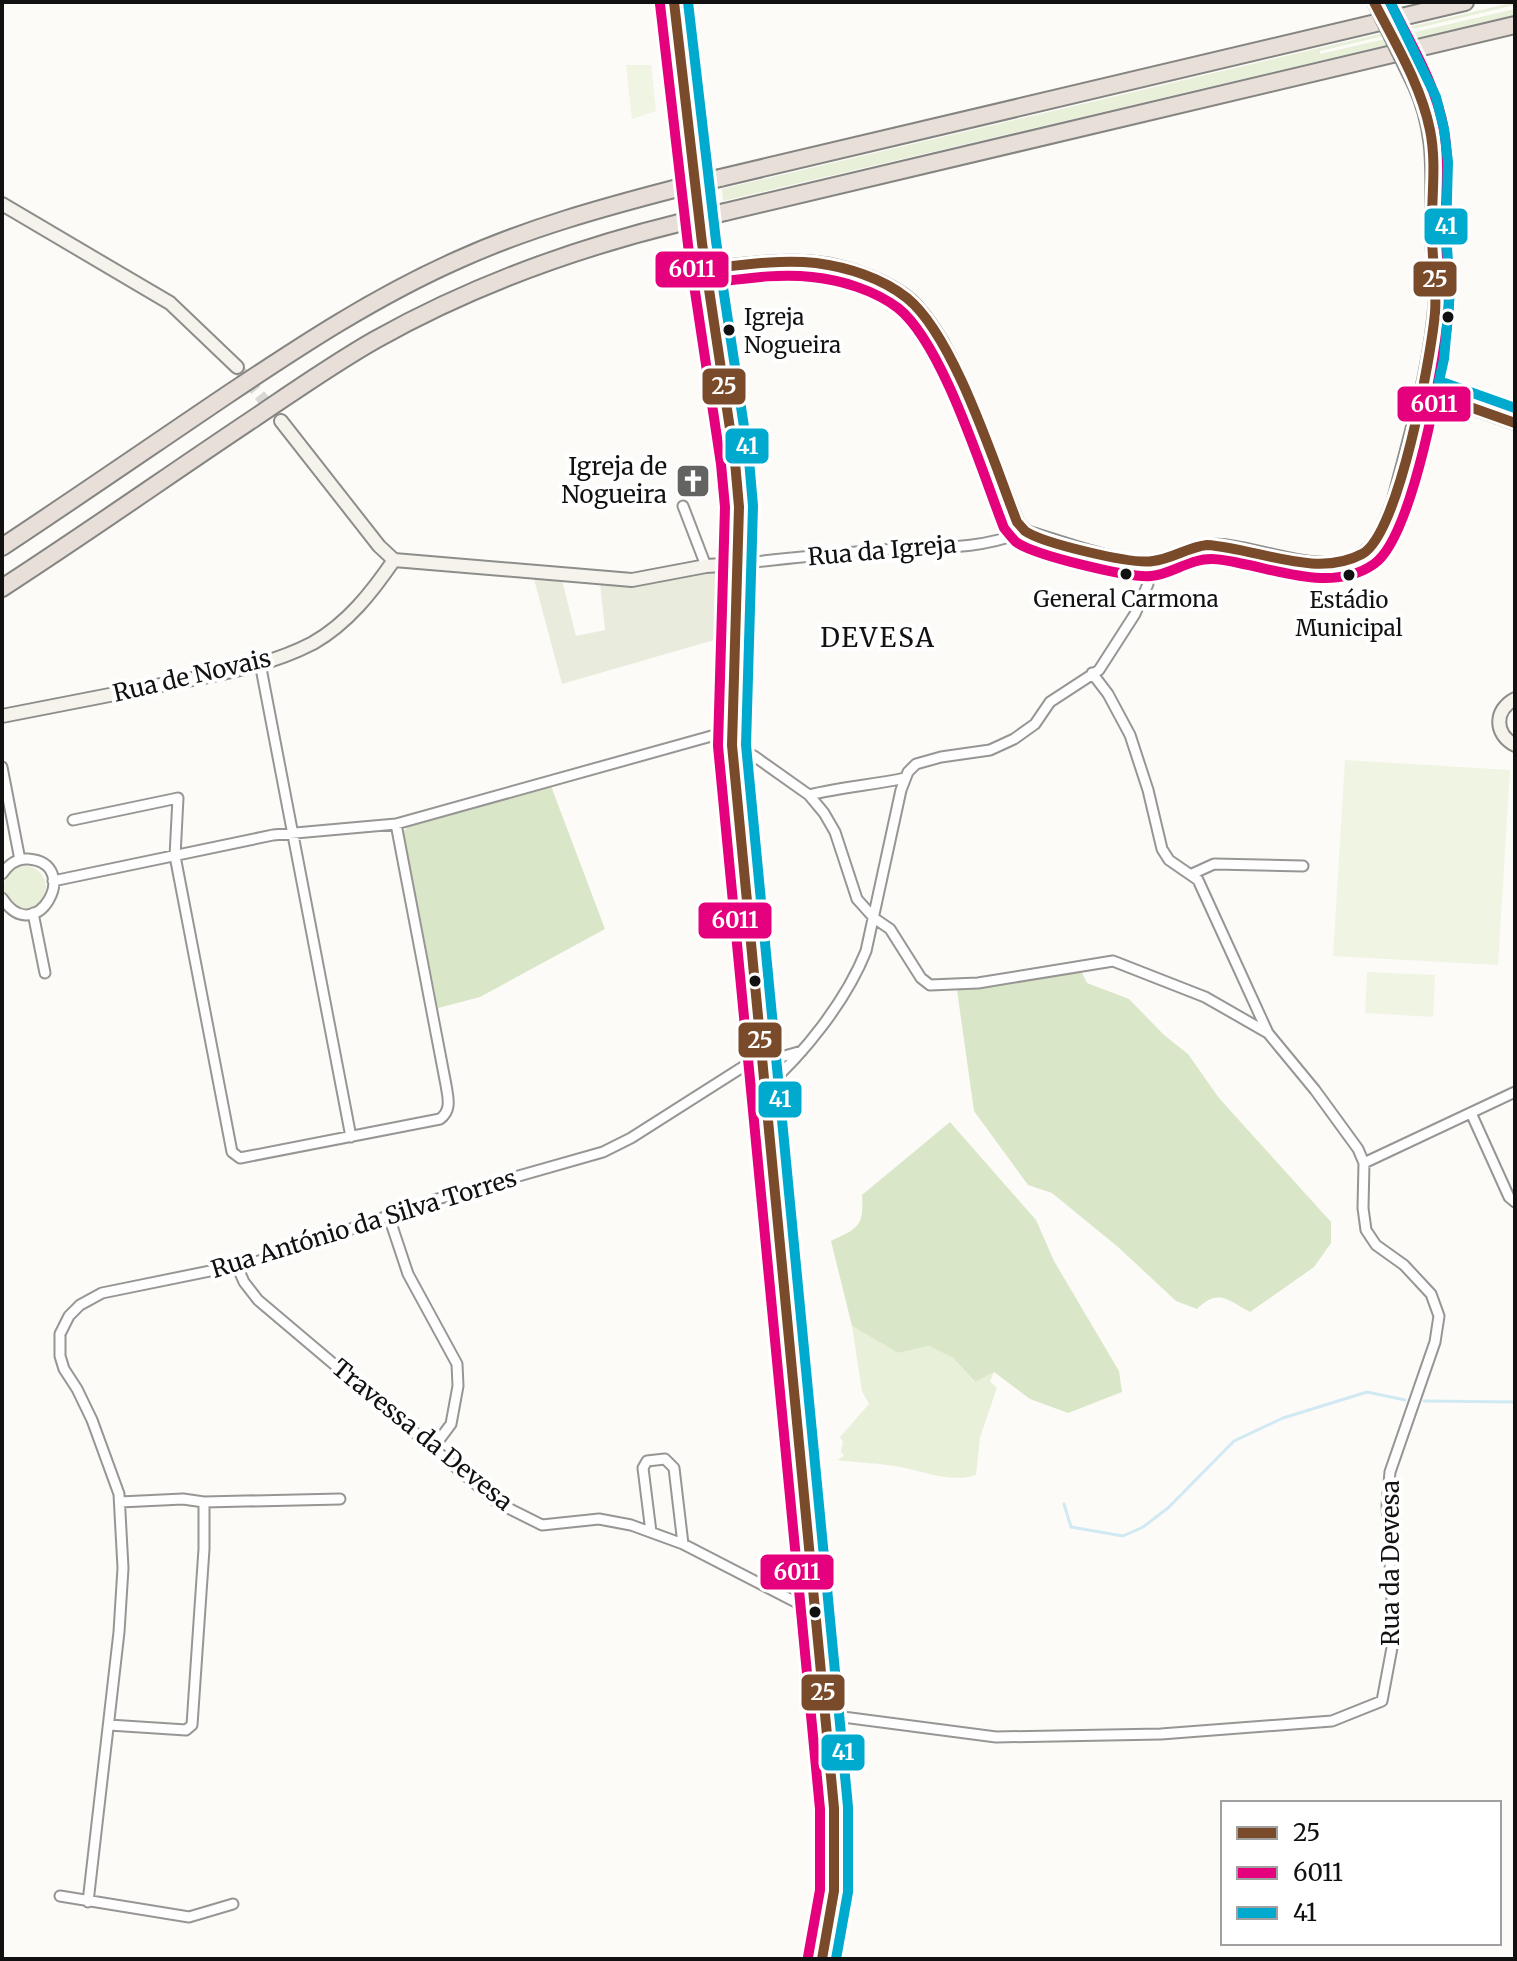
<svg xmlns="http://www.w3.org/2000/svg" width="1517" height="1961" font-family="Merriweather,serif">
	<style>
		.green { fill: #e8f0d9 }
		.forest { fill: #d9e7c8 }
		.cemetery { fill: #e9ecdc }
		.pitch { fill: #f0f4e3 }
		.lines { fill: none; stroke-linecap: round; stroke-linejoin: round }
		.stream { stroke: #d1e9f3; stroke-width: 3 }
		.secondary-tunnel { stroke: #d9d8d4; stroke-width: 12; stroke-dasharray: 12 6; stroke-linecap: butt }
		.street-casing { stroke: #979695; stroke-width: 13 }
		.secondary-casing { stroke: #8d8d8b; stroke-width: 16 }
		.highway-casing { stroke: #848482; stroke-width: 20 }
		.street { stroke: #fffefe; stroke-width: 9 }
		.secondary { stroke: #f5f3ec; stroke-width: 12 }
		.highway { stroke: #e8dfd8; stroke-width: 16 }
		.secondary-bridge-casing { stroke: #8d8d8b; stroke-width: 16; stroke-linecap: butt }
		.highway-bridge-casing { stroke: #848482; stroke-width: 20; stroke-linecap: butt }
		.secondary-bridge { stroke: #f5f3ec; stroke-width: 12 }
		.highway-bridge { stroke: #e8dfd8; stroke-width: 16 }
		.bus-1-casing { stroke: #fff; stroke-width: 16 }
		.bus-2-casing { stroke: #fff; stroke-width: 16 }
		.bus-3-casing { stroke: #fff; stroke-width: 16 }
		.bus-1 { stroke: #7a4b2a; stroke-width: 10 }
		.bus-2 { stroke: #e5007d; stroke-width: 10 }
		.bus-3 { stroke: #00a9ce; stroke-width: 10 }
		.bus-dot { fill: #111; stroke: #fff; stroke-width: 3 }
		.labels { text-anchor: middle; stroke-width: 8; stroke-linejoin: round; paint-order: stroke }
		.bus-label { font-size: 22px; fill: #111; stroke: #fff }
		.poi-label { font-size: 24px; fill: #111; stroke: #fff; text-anchor: end }
		.street-label { font-size: 24px; fill: #111; stroke: #fff }
		.neighbourhood-label { font-size: 26px; letter-spacing: 2px; fill: #111; stroke: #fff }
		.line-badge { stroke: #fff; stroke-width: 3 }
		.badge-label { font-size: 22px; text-anchor: middle; font-weight: bold; fill: #fff }
	</style>
	<rect width="100%" height="100%" fill="#fcfbf7"/>
	<!-- green -->
	<path class="green" d="M1515,2V5L1320,51V54L1515,9V15L723,201L722,189Z
		M4 887a21 21 0 1 1 42 0a21 21 0 1 1-42 0Z
		M852,1326L898,1353L929,1346L953,1358L974,1382L994,1372L990,1381L997,1388L980,1437L976,1475C953,1483 924,1472 901,1467C881,1463 858,1463 837,1460L844,1456L841,1451L843,1442L840,1437L869,1404L862,1391Z"/>
	<!-- forest -->
	<path class="forest" d="M551,786L605,929L480,997L438,1008L403,832L409,826Z
		M1081,971L1087,983L1129,999L1164,1035L1188,1054L1219,1098L1331,1222V1243L1314,1267L1250,1312C1228,1300 1218,1288 1197,1309L1176,1301L1118,1247L1052,1193L1028,1185L974,1111L957,990Z
		M950,1122L1036,1220L1054,1261L1119,1371L1122,1392L1068,1413L1030,1399L994,1372L975,1382L953,1358L929,1346L898,1353L852,1326L831,1241C859,1228 864,1226 862,1195Z"/>
	<!-- cemetery -->
	<path class="cemetery" d="M715,571L728,636L562,684L534,579L562,580L576,636L605,630L600,583Z"/>
	<!-- pitch -->
	<path class="pitch" d="M626,65H651L656,111L632,119Z
		M1345,760L1510,770L1498,965L1333,956Z
		M1367,972L1435,975L1433,1017L1365,1013Z"/>
	<g class="lines">
		<!-- stream -->
		<path class="stream" d="M1424,1401L1515,1402
			M1064,1504L1071,1527L1123,1536L1143,1527L1168,1508L1234,1441L1283,1418L1367,1392L1405,1400"/>
		<!-- secondary-tunnel -->
		<path class="secondary-tunnel" d="M237,367L275,414"/>
		<!-- street casing -->
		<g class="street-casing">
			<path id="street" d="M683,506L706,566
				M738,564C785,558 832,554 879,550C928,547 980,551 1025,531
				M260,663L351,1137
				M1092,673L1108,694L1130,735L1148,790L1162,849L1169,860L1198,880L1268,1033
				M732,745L754,756L809,795L824,813L835,832L857,899L874,918L890,929L921,978L930,985L978,983L1113,961L1205,997L1268,1033L1315,1090L1358,1149L1364,1163
				M2,767L20,860
				M809,795C841,787 873,785 905,778
				M73,820L178,798L175,856L232,1152L240,1158L440,1119C452,1110 448,1098 446,1085L396,824
				M2,874C8,865 17,858 28,859C84,863 36,951 2,898
				M1192,874L1214,864L1303,866
				M53,881L273,835L396,824L733,730
				M33,913L45,973
				M764,1089C804,1054 846,1001 866,951L901,790L908,772L916,764L941,757L990,750L1014,739L1035,724L1050,702L1099,670L1135,614L1148,584L1150,562
				M1471,1113L1509,1197L1515,1202
				M389,1217L408,1274L457,1364L458,1386L451,1424L433,1448
				M237,1266L244,1282L258,1300L498,1503L542,1525L599,1519L631,1525L683,1544L815,1612
				M120,1502L183,1499L204,1502L340,1499
				M651,1532L643,1468L647,1461L665,1459L674,1468L683,1544
				M826,1719L843,1717L996,1737L1161,1734L1332,1721L1382,1701L1394,1637L1387,1505L1390,1472L1435,1342L1439,1316L1431,1294L1404,1265L1376,1245L1366,1230L1363,1208L1364,1163L1515,1092
				M109,1725L186,1730L192,1725L204,1549V1502
				M60,1896L189,1917L233,1904
				M88,1902L119,1632L123,1568L119,1494L92,1420L77,1389L64,1369L60,1356V1334L69,1316L80,1305L102,1293L259,1261L434,1200L603,1152L631,1138L760,1056L781,1057L802,1051"/>
		</g>
		<!-- secondary casing -->
		<g class="secondary-casing">
			<path id="secondary" d="M674,2L702,243L735,462L739,507L732,745L834,1808V1891L822,1959
				M2,204L170,303L237,367
				M706,269C738,265 785,259 816,263C847,266 895,283 916,306C944,337 959,376 974,414C989,450 1003,486 1017,522L1025,531L1032,534C1062,543 1121,565 1151,562C1177,558 1194,544 1222,546C1259,549 1312,572 1348,561C1377,552 1384,526 1394,500C1411,433 1432,366 1436,296C1437,274 1431,251 1432,228C1432,175 1437,134 1414,84
				M1422,390L1515,423
				M281,421L379,546L394,560L632,580L706,566L738,564
				M1515,699C1494,710 1494,734 1515,745
				M2,716C58,705 115,694 171,683C219,674 269,666 313,643C348,623 372,592 394,560"/>
		</g>
		<!-- highway casing -->
		<g class="highway-casing">
			<path id="highway" d="M720,178L1465,2
				M725,212L1515,25
				M2,547C76,498 150,447 224,397C300,346 376,296 460,259C529,228 601,208 674,189
				M2,588C87,533 169,475 253,419C293,392 333,364 375,340C471,286 573,249 679,223"/>
		</g>
		<!-- street -->
		<use href="#street" class="street"/>
		<!-- secondary -->
		<use href="#secondary" class="secondary"/>
		<!-- highway -->
		<use href="#highway" class="highway"/>
		<!-- secondary-bridge casing -->
		<g class="secondary-bridge-casing">
			<path id="secondary-bridge" d="M1374,2L1414,84"/>
		</g>
		<!-- highway-bridge casing -->
		<g class="highway-bridge-casing">
			<path id="highway-bridge" d="M674,189L720,178
				M679,223L725,212"/>
		</g>
		<!-- secondary-bridge -->
		<use href="#secondary-bridge" class="secondary-bridge"/>
		<!-- highway-bridge -->
		<use href="#highway-bridge" class="highway-bridge"/>
		<!-- bus-1 casing -->
		<g class="bus-1-casing">
			<path id="bus-1" d="M674,2L702,243L735,462L739,507L732,745L834,1808V1891L822,1959
				M706,269C742,265 780,259 816,263C847,267 882,278 907,298C954,336 994,463 1017,522C1018,523 1024,530 1025,531C1042,543 1133,565 1153,561C1172,559 1188,547 1207,545C1256,548 1316,579 1362,554C1399,535 1431,356 1435,313C1437,286 1432,260 1432,234C1431,199 1437,164 1430,130C1421,85 1395,43 1374,2
				M1422,390L1515,423"/>
		</g>
		<!-- bus-2 casing -->
		<g class="bus-2-casing">
			<path id="bus-2" d="M660,4L688,245L721,464L725,507L718,746L820,1809V1890L808,1957
				M708,283C742,279 777,273 812,277C841,280 874,290 898,308C943,344 982,472 1004,528C1008,533 1012,538 1016,542C1034,555 1128,578 1151,576C1167,575 1181,565 1197,561C1210,557 1225,560 1239,563C1281,571 1334,592 1374,564C1413,537 1443,366 1448,317C1451,289 1446,261 1446,233C1445,198 1450,164 1444,130C1436,84 1410,43 1390,2"/>
		</g>
		<!-- bus-3 casing -->
		<g class="bus-3-casing">
			<path id="bus-3" d="M688,2L716,241L749,460L753,506L746,745L848,1807V1892L836,1959
				M1390,2L1436,97L1444,129L1448,162L1446,232L1450,292L1444,359L1439,381L1515,408"/>
		</g>
		<!-- bus-1 -->
		<use href="#bus-1" class="bus-1"/>
		<!-- bus-2 -->
		<use href="#bus-2" class="bus-2"/>
		<!-- bus-3 -->
		<use href="#bus-3" class="bus-3"/>
	</g>
	<!-- icons -->
	<defs>
		<g id="church-square" transform="scale(1.8)"><rect x="-9" y="-9" width="18" height="18" rx="4" fill="#636362" stroke="#fff"/><path d="M-1.2-6h2.4v3.5h3.3v2.4h-3.3V6h-2.4V-.1h-3.3v-2.4h3.3Z" fill="#fff"/></g>
	</defs>
	<g fill-rule="evenodd">
		<use href="#church-square" x="693" y="481"/>
	</g>
	<!-- markers -->
	<g class="bus-dot">
		<circle cx="1448" cy="317" r="7"/>
		<circle cx="729" cy="330" r="7"/>
		<circle cx="1126" cy="574" r="7"/>
		<circle cx="1349" cy="575" r="7"/>
		<circle cx="755" cy="981" r="7"/>
		<circle cx="815" cy="1612" r="7"/>
	</g>
	<g class="labels">
		<!-- bus labels -->
		<g class="bus-label">
			<text x="744" y="325" text-anchor="start">Igreja<tspan x="744" dy="28">Nogueira</tspan></text>
			<text x="1126" y="607">General Carmona</text>
			<text x="1349" y="608">Estádio<tspan x="1349" dy="28">Municipal</tspan></text>
		</g>
		<!-- poi labels -->
		<g class="poi-label">
			<text x="667" y="475">Igreja de<tspan x="667" dy="28">Nogueira</tspan></text>
		</g>
		<!-- street labels -->
		<g class="street-label">
			<text transform="translate(882 551) rotate(-5)" y="8">Rua da Igreja</text>
			<text transform="translate(192 676) rotate(-13)" y="8">Rua de Novais</text>
			<text transform="translate(364 1224) rotate(-17)" y="8">Rua António da Silva Torres</text>
			<text transform="translate(422 1435) rotate(39)" y="8">Travessa da Devesa</text>
			<text transform="translate(1391 1563) rotate(-90)" y="8">Rua da Devesa</text>
		</g>
		<!-- neighbourhood labels -->
		<g class="neighbourhood-label">
			<text x="878" y="647">DEVESA</text>
		</g>
	</g>
	<g class="line-badge">
		<rect x="1423" y="207" width="46" height="39" rx="8" fill="#00a9ce"/>
		<rect x="654" y="250" width="76" height="39" rx="8" fill="#e5007d"/>
		<rect x="1412" y="260" width="46" height="38" rx="8" fill="#7a4b2a"/>
		<rect x="701" y="367" width="46" height="39" rx="8" fill="#7a4b2a"/>
		<rect x="1396" y="385" width="76" height="38" rx="8" fill="#e5007d"/>
		<rect x="724" y="427" width="46" height="38" rx="8" fill="#00a9ce"/>
		<rect x="697" y="901" width="76" height="39" rx="8" fill="#e5007d"/>
		<rect x="737" y="1021" width="46" height="38" rx="8" fill="#7a4b2a"/>
		<rect x="757" y="1080" width="46" height="39" rx="8" fill="#00a9ce"/>
		<rect x="759" y="1553" width="76" height="38" rx="8" fill="#e5007d"/>
		<rect x="800" y="1673" width="46" height="39" rx="8" fill="#7a4b2a"/>
		<rect x="820" y="1733" width="46" height="39" rx="8" fill="#00a9ce"/>
	</g>
	<g class="badge-label">
		<text x="1446" y="234">41</text>
		<text x="692" y="277">6011</text>
		<text x="1435" y="287">25</text>
		<text x="724" y="394">25</text>
		<text x="1434" y="412">6011</text>
		<text x="747" y="454">41</text>
		<text x="735" y="928">6011</text>
		<text x="760" y="1048">25</text>
		<text x="780" y="1107">41</text>
		<text x="797" y="1580">6011</text>
		<text x="823" y="1700">25</text>
		<text x="843" y="1760">41</text>
	</g>
	<!-- border -->
	<rect width="1517" height="1961" fill="none" stroke="#111111" stroke-width="8"/>
	<!-- legend -->
	<rect x="1221" y="1801" width="280" height="144" fill="#ffffff" stroke="#a0a0a0" stroke-width="2"/>
	<rect x="1237" y="1827" width="40" height="12" fill="#7a4b2a" stroke="#a0a0a0" stroke-width="2"/>
	<text x="1293" y="1841" font-size="24" fill="#111111">25</text>
	<rect x="1237" y="1867" width="40" height="12" fill="#e5007d" stroke="#a0a0a0" stroke-width="2"/>
	<text x="1293" y="1881" font-size="24" fill="#111111">6011</text>
	<rect x="1237" y="1907" width="40" height="12" fill="#00a9ce" stroke="#a0a0a0" stroke-width="2"/>
	<text x="1293" y="1921" font-size="24" fill="#111111">41</text>
</svg>
